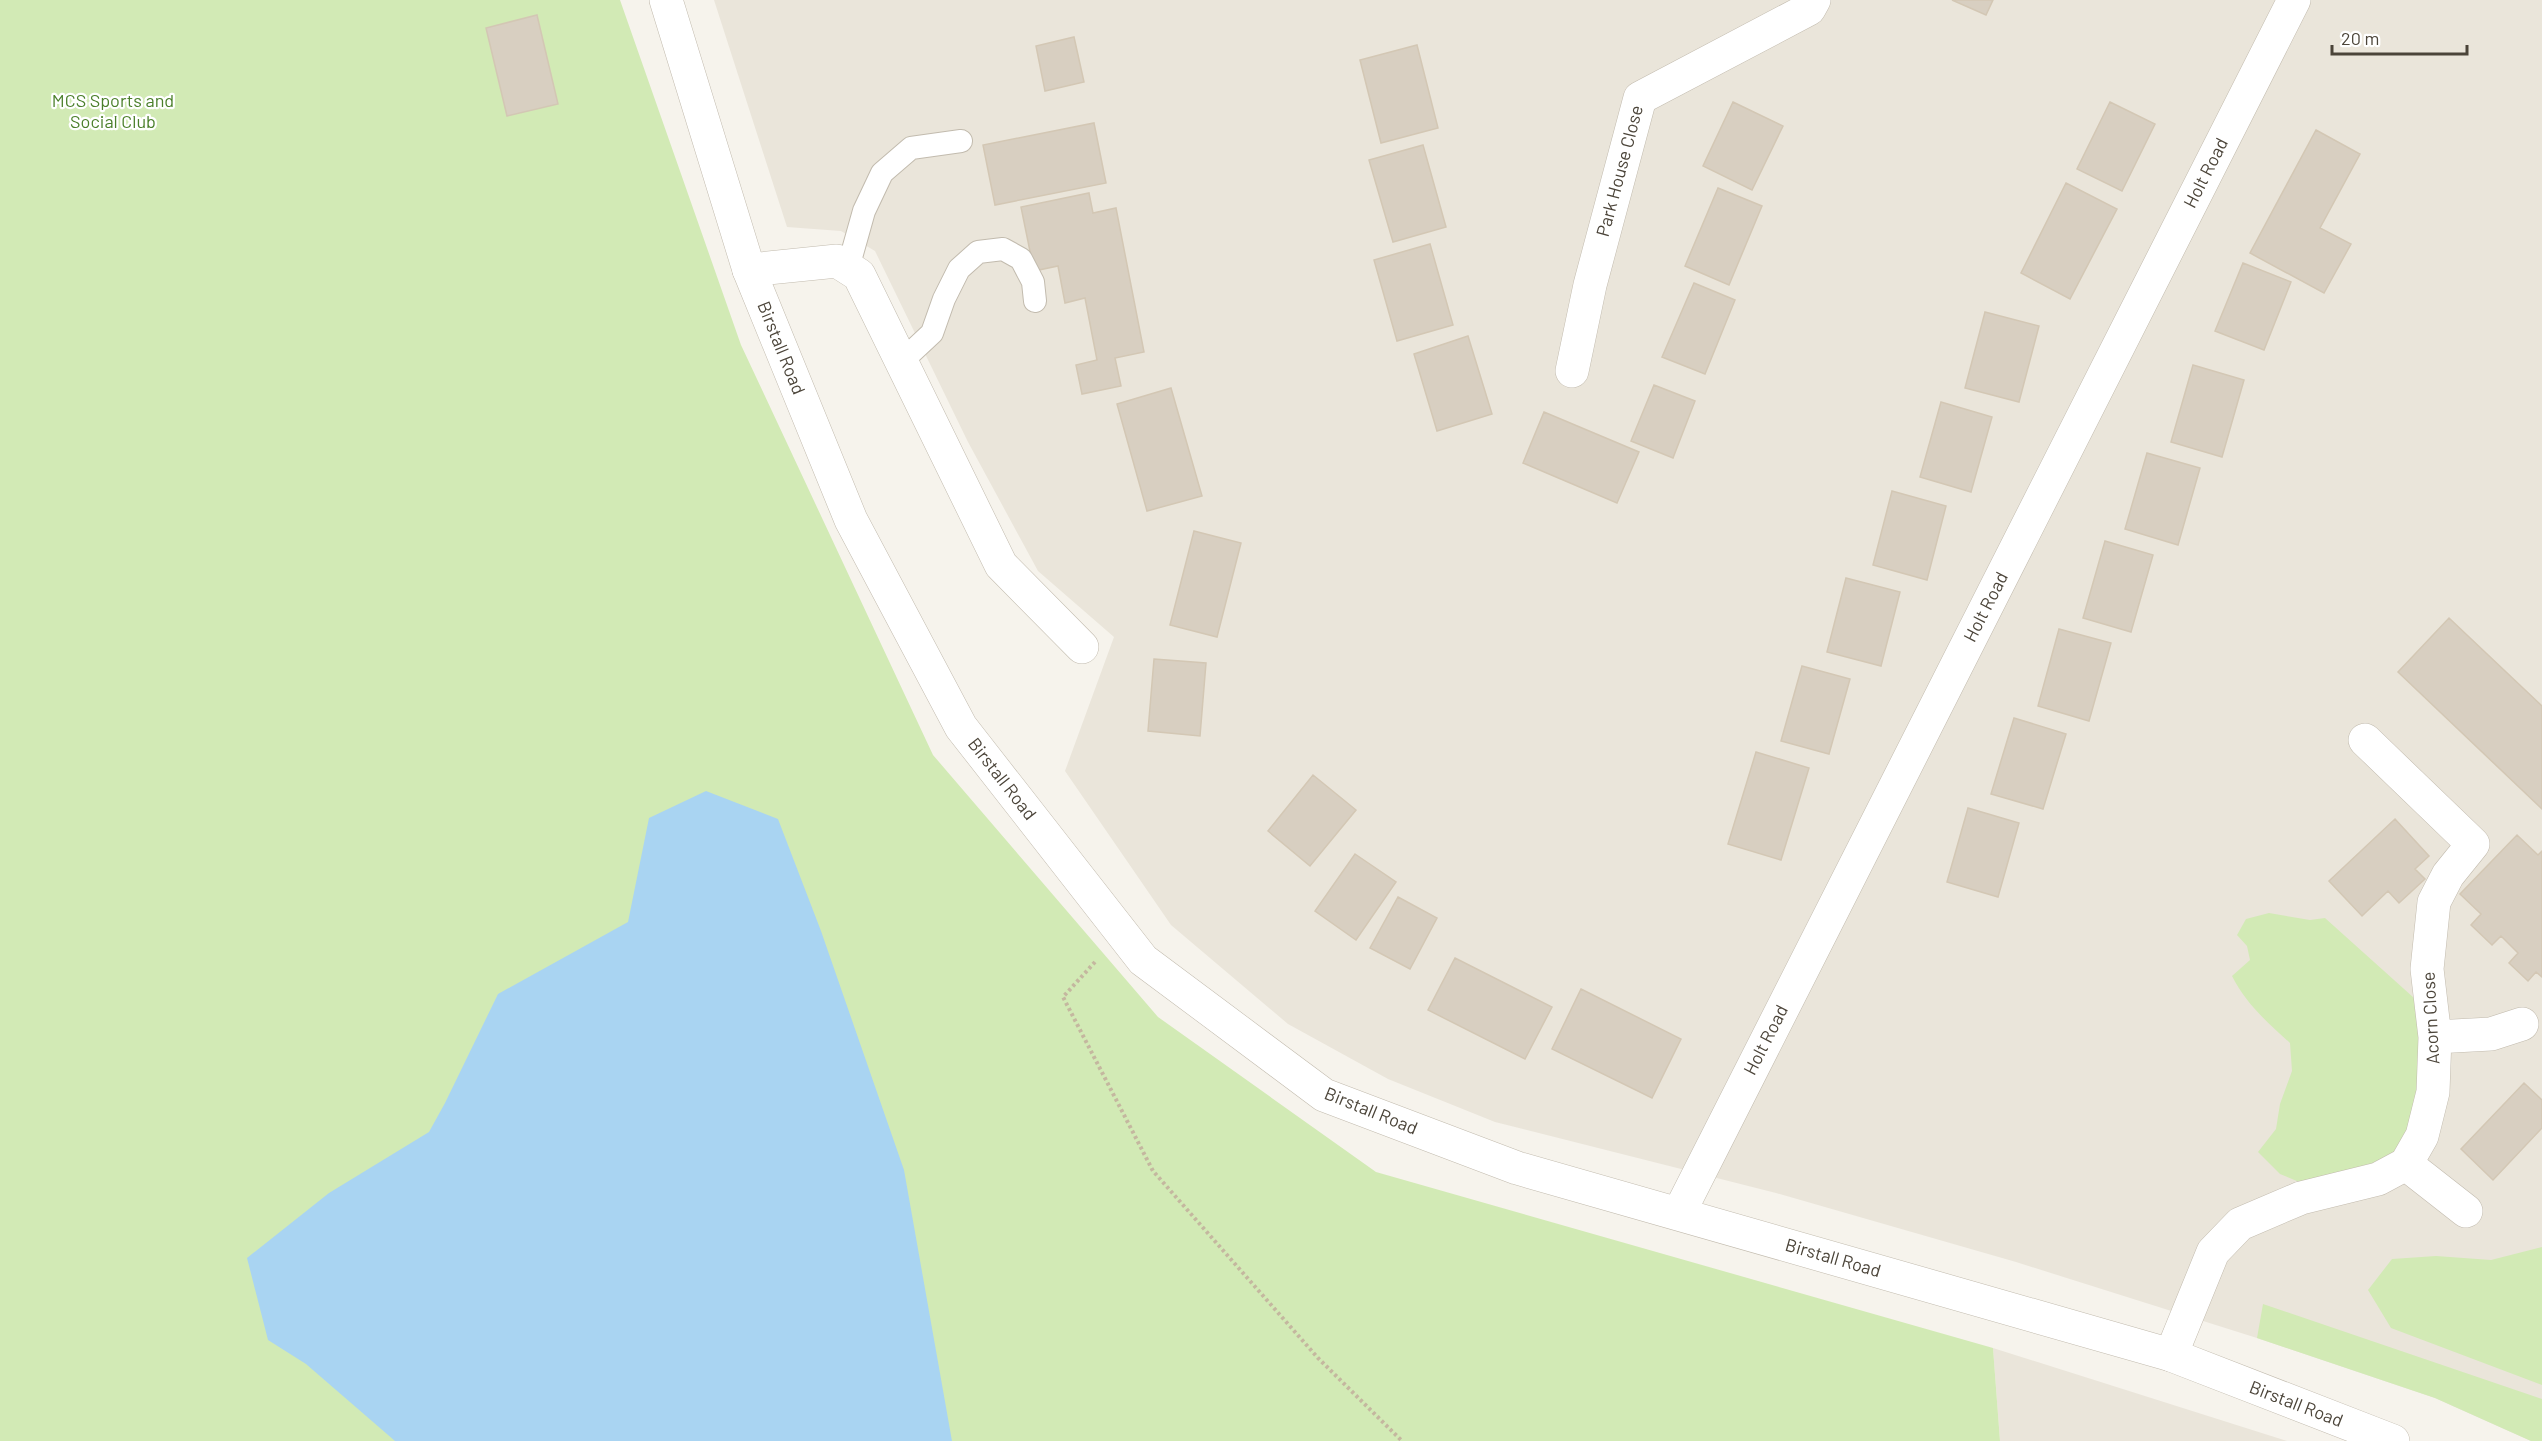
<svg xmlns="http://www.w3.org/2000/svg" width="2542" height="1441" font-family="Barlow,sans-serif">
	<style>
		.residential { fill: #eae5da }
		.green { fill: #d2eab5 }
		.water { fill: #a9d4f2 }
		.building { fill: #d8cfc1; stroke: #d3c7b4; stroke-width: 1.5 }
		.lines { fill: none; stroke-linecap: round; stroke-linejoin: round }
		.service-casing { stroke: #c2bbae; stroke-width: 24 }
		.minor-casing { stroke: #c2bbae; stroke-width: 34 }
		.tertiary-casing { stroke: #c2bbae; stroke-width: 34 }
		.path { stroke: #c4b79f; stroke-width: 4; stroke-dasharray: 3 3; stroke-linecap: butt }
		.service { stroke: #fff; stroke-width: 22 }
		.minor { stroke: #fff; stroke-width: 33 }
		.tertiary { stroke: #fff; stroke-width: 33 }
		.labels { text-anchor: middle; stroke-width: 4.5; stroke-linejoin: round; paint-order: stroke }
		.park-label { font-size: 18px; fill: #4a7f2a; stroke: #fff }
		.street-label { font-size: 18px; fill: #4b4439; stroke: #fff }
	</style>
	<rect width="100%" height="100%" fill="#f6f3ec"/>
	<!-- residential -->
	<path class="residential" d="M714,0H2542V1441H2531L2435,1398L2257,1338L2016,1262L1776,1193L1495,1122L1388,1079L1288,1024L1171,925L1065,771L1114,637L1038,571L968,442L875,251L841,231L787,227Z
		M1993,1348L2287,1441H2000Z"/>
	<!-- green -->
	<path class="green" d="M0,0H620L741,345L933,755L1158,1017L1376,1172L1993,1348L2000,1441H0Z
		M2269,913L2310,920L2325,918L2433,1015L2406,1164L2304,1184L2280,1174L2258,1152L2276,1129L2280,1104L2292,1071L2290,1043C2268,1023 2246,1004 2232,976L2250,960L2247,946L2237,935L2246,919Z
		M2542,1247V1385L2391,1328L2368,1290L2392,1259L2436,1256L2491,1260Z
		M2263,1304L2542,1399V1441H2531L2435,1398L2257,1338Z"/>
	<!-- water -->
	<path class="water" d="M706,791L778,819L821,931L904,1170L952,1441H395L306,1364L268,1340L247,1258L329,1193L429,1132L445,1103L498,994L628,922L649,818Z"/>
	<!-- building -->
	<path class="building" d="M1952,0H1993L1986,15Z
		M537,15L558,104L507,116L486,28Z
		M1074,37L1084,82L1045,91L1036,46Z
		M1417,45L1438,128L1381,143L1360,60Z
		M1733,102L1783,126L1752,190L1703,166Z
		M2110,102L2155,124L2122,191L2077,169Z
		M1094,123L1106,183L995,205L983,145Z
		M2316,130L2360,154L2320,228L2351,244L2324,293L2250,253Z
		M1423,145L1446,227L1393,242L1369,160Z
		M2066,183L2117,209L2070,299L2021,273Z
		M1718,188L1762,206L1729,285L1685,266Z
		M1089,193L1093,213L1116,208L1144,352L1115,358L1121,386L1082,394L1076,365L1097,360L1085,298L1065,303L1058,266L1034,271L1021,207Z
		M1430,244L1453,325L1397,341L1374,260Z
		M2243,263L2291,282L2264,350L2215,331Z
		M1694,283L1735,300L1705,374L1662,357Z
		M1985,312L2039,326L2019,402L1965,388Z
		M1468,336L1492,414L1437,431L1414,354Z
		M2193,365L2244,380L2222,457L2171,442Z
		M1654,385L1695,401L1673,458L1631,441Z
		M1171,388L1202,496L1147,511L1117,404Z
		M1941,402L1992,417L1971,492L1920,477Z
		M1544,412L1639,452L1617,503L1523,463Z
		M2147,453L2200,468L2178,545L2125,529Z
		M1892,491L1946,506L1927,580L1873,565Z
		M1194,531L1241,543L1217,637L1170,625Z
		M2105,541L2153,555L2131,632L2083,618Z
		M1846,578L1900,592L1881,666L1827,652Z
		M2449,618L2542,706V809L2398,672Z
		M2059,629L2111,643L2089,721L2038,706Z
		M1154,659L1206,663L1200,736L1148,731Z
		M1802,666L1850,679L1829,754L1781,741Z
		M2014,718L2066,734L2043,809L1991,794Z
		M1756,752L1809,768L1781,860L1728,844Z
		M1313,775L1356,810L1310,866L1268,831Z
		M1968,808L2019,823L1998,897L1947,882Z
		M2395,819L2429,856L2415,869L2425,879L2399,903L2388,891L2362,916L2329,881Z
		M2517,835L2538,855L2542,851V977L2536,972L2528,981L2509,963L2518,953L2501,936L2492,945L2471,925L2481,914L2460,894Z
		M1355,854L1396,882L1356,940L1315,911Z
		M1398,897L1437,918L1410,969L1370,948Z
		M1455,958L1552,1007L1525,1059L1428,1010Z
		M1581,989L1681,1039L1652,1098L1552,1049Z
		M2524,1083L2542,1100V1128L2493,1180L2461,1149Z"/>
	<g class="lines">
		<!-- service casing -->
		<g class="service-casing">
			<path id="service" d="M848,268L864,211L882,173L911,148L961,141
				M902,361L932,333L944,299L959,269L978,252L1003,249L1021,259L1033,282L1035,301"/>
		</g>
		<!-- minor casing -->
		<g class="minor-casing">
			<path id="minor" d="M749,270L837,261L859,275L1001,565L1082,647
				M1572,371L1590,285L1640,98L1809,9L1814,0
				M2435,1037L2491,1034L2522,1024
				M2406,1164L2466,1211
				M1679,1213L2294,0
				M2171,1355L2213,1252L2240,1224L2301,1198L2378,1179L2406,1164L2422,1136L2433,1092L2435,1037L2427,969L2434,902L2448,875L2473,844L2365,740"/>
		</g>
		<!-- tertiary casing -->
		<g class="tertiary-casing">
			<path id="tertiary" d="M666,0L749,270L851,520L961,727L1143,960L1324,1095L1517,1168L2171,1355L2393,1441"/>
		</g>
		<!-- path -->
		<path class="path" d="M1095,962L1063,997L1153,1171L1318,1358L1402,1441"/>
		<!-- service -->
		<use href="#service" class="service"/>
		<!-- minor -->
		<use href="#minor" class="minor"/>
		<!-- tertiary -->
		<use href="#tertiary" class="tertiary"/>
	</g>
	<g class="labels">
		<!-- park labels -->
		<g class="park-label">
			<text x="113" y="107">MCS Sports and<tspan x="113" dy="21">Social Club</tspan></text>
		</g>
		<!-- street labels -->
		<g class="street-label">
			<text transform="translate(1620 171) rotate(-75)" y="6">Park House Close</text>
			<text transform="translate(2206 173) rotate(-63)" y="6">Holt Road</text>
			<text transform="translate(781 348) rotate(68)" y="6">Birstall Road</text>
			<text transform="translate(1986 607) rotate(-63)" y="6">Holt Road</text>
			<text transform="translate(1002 779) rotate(52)" y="6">Birstall Road</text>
			<text transform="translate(2431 1018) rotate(-93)" y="6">Acorn Close</text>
			<text transform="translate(1766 1040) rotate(-63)" y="6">Holt Road</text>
			<text transform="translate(1371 1111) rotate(22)" y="6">Birstall Road</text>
			<text transform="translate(1833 1258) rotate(16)" y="6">Birstall Road</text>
			<text transform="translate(2296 1404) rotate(21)" y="6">Birstall Road</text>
		</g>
	</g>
	<!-- scale -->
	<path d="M2332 45v9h135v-9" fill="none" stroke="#4b4439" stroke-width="3"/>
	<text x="2341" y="45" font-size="18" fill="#4b4439" stroke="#ffffff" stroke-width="4.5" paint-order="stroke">20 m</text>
</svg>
